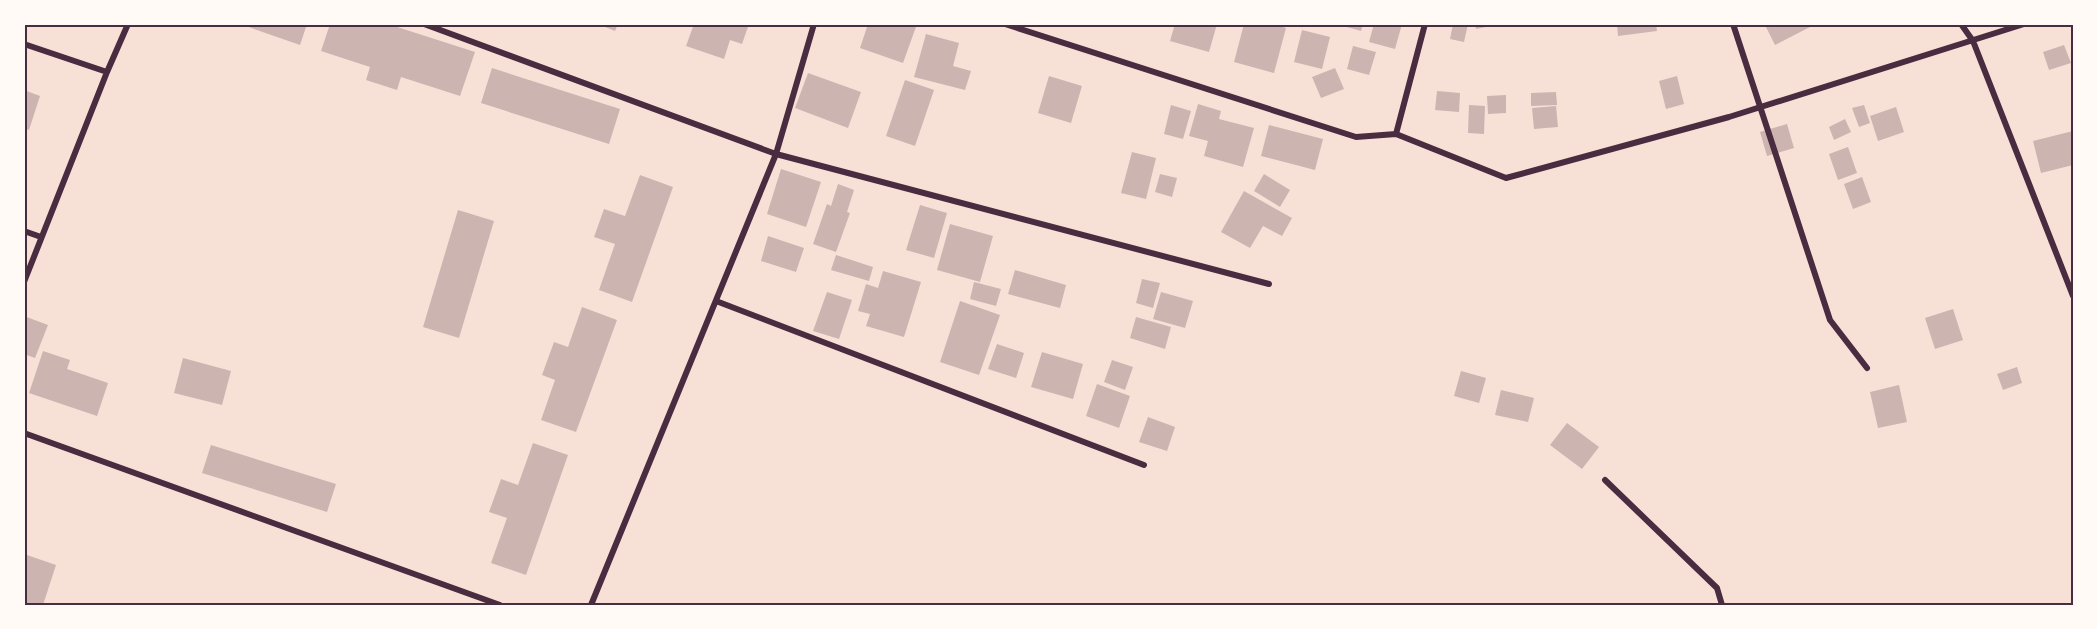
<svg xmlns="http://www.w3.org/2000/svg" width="2097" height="629" font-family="Rubik,sans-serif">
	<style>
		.building { fill: #ccb4b1 }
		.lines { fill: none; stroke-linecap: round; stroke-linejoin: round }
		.minor { stroke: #4a2c40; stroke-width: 6 }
		.neatline { fill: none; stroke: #4a2c40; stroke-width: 2 }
	</style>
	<rect width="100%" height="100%" fill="#f7e1d7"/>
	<!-- building -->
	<path class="building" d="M240,24H307L300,45Z
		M330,24H388L475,52L460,96L401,77L397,90L366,80L370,67L321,51Z
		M598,24H618L615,31Z
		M694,24H749L742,44L730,40L724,59L686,46Z
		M868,24H917L903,63L860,48Z
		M1175,24H1217L1209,52L1170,41Z
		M1244,24H1273L1286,28L1274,73L1234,62Z
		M1336,24H1363L1361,31Z
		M1374,24H1402L1395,49L1369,42Z
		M1453,24H1468L1464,42L1450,39Z
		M1475,24H1496V25L1476,29Z
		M1617,24H1656L1657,31L1618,36Z
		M1767,24H1808L1810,27L1775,45L1765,25Z
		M1302,30L1330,37L1322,69L1294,62Z
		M926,34L959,43L953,66L971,71L965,90L914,77Z
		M2064,45L2071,63L2049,70L2043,52Z
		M1353,46L1376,52L1369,75L1347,69Z
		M492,68L620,109L609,144L481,103Z
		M1335,68L1344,89L1321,98L1312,77Z
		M808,73L861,92L848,128L795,108Z
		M1049,76L1082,86L1071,123L1038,113Z
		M1677,76L1684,104L1666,109L1659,81Z
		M905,80L934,90L915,146L886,136Z
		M24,90L40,96L29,130L24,128Z
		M1437,91L1460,93L1459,112L1435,110Z
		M1556,92L1557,105L1531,106V93Z
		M1506,95V113L1488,114L1487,96Z
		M1198,104L1221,111L1219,119L1254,128L1243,167L1204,156L1208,141L1189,136Z
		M1171,105L1191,111L1183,139L1164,134Z
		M1469,105L1485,106L1484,134L1468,133Z
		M1864,105L1870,123L1859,127L1852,108Z
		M1556,106L1558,127L1534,129L1532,108Z
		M1896,107L1904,132L1878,141L1870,116Z
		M1845,119L1851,132L1834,140L1829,127Z
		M1787,124L1794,148L1767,156L1760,132Z
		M1269,125L1323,139L1315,170L1261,156Z
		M2073,131V165L2041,173L2033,141Z
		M1848,147L1857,173L1838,180L1829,154Z
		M1132,152L1156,158L1146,199L1121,193Z
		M781,169L821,182L806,227L767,214Z
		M1160,174L1177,178L1172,197L1155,192Z
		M1264,174L1290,190L1280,207L1254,191Z
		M640,175L673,187L632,302L599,290L615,244L594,237L604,209L625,216Z
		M1862,177L1871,202L1853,209L1844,184Z
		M838,184L854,190L847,212L850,213L836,252L813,244L827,204L831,206Z
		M1244,191L1292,218L1282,236L1263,226L1250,248L1221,232Z
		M920,205L947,213L934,258L906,250Z
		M458,210L494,221L459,338L423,327Z
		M950,224L993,236L980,282L937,270Z
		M768,236L804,248L796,272L761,261Z
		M836,255L873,267L869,281L831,270Z
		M1015,270L1066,285L1060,308L1008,294Z
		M883,271L921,282L904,337L866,326L870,314L858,311L866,284L878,288Z
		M1142,279L1160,283L1153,308L1136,303Z
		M974,282L1001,289L996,306L970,299Z
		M827,292L852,300L839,339L813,331Z
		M1161,292L1193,301L1185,328L1153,319Z
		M960,301L1000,315L979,375L940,362Z
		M582,307L617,320L576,432L541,420L555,380L542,375L554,342L568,347Z
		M1953,309L1963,340L1935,349L1925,318Z
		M24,316L48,325L35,358L24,354Z
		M1136,317L1171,327L1165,349L1130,338Z
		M997,344L1024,353L1016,378L988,369Z
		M43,351L70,360L67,369L108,383L97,416L29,393Z
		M1042,352L1083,364L1073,399L1031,387Z
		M183,358L231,371L222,405L174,393Z
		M1112,360L1133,367L1125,390L1104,382Z
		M2017,367L2022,383L2003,390L1997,374Z
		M1461,371L1486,378L1479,403L1454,396Z
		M1097,384L1130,396L1119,428L1086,416Z
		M1899,385L1907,422L1878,428L1870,392Z
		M1501,390L1534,398L1528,422L1495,415Z
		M1148,417L1175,427L1167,451L1139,442Z
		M1567,423L1599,447L1582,469L1550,445Z
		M533,443L568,455L526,575L491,563L507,518L489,512L501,479L518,485Z
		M211,445L336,484L327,512L202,473Z
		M24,554L56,565L43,605H24Z"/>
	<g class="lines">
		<!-- minor -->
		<path class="minor" d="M424,24L776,154L1269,284
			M1005,24L1356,137L1396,134
			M1425,24L1396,134L1506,178L1729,117L2024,24
			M1733,24L1830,320L1867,368
			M1961,24L1973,41L2073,296
			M24,44L107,72
			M24,231L41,237
			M24,282L107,72L128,24
			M716,301L1144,465
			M24,433L500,605
			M1605,480L1717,588L1722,605
			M591,605L776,154L814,24"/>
	</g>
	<!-- border -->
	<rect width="2097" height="629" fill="none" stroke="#fffaf5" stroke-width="51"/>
	<rect x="26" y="26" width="2046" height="578" class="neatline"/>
</svg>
